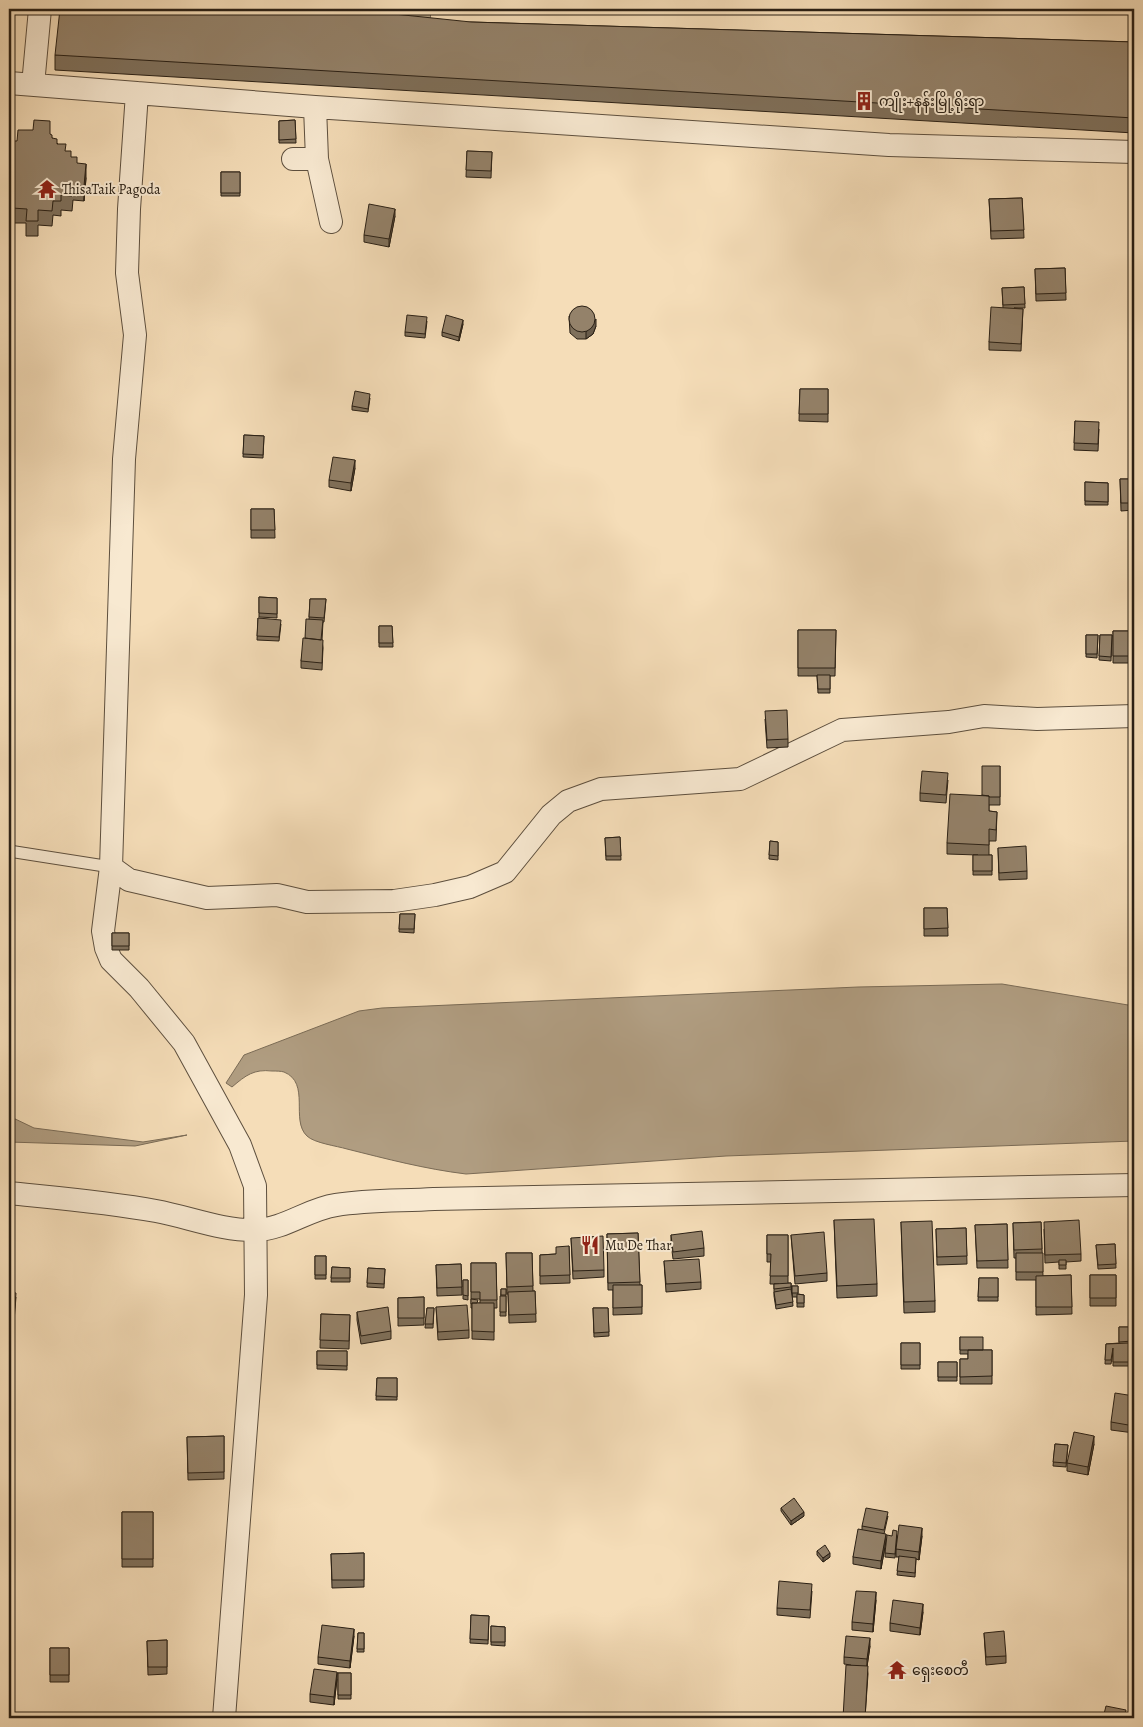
<svg xmlns="http://www.w3.org/2000/svg" width="1143" height="1727" font-family="Alegreya,'Noto Sans Myanmar',serif">
	<style>
		.water { fill: #b09d81; stroke: #7a6b56 }
		.lines { fill: none; stroke-linecap: round; stroke-linejoin: round }
		.lane-casing { stroke: #5d4f3e; stroke-width: 13 }
		.street-casing { stroke: #5d4f3e; stroke-width: 24 }
		.lane { stroke: #f8e9d1; stroke-width: 11 }
		.street { stroke: #f8e9d1; stroke-width: 22 }
		.wall { fill: #7f705b; stroke: #2a2015 }
		.shaded-wall { fill: #685b4a; stroke: #2a2015 }
		.building { fill: #94826a; stroke: #2a2015 }
		.labels { text-anchor: middle; stroke-width: 4; stroke-linejoin: round; paint-order: stroke }
		.poi-label { font-size: 14px; fill: #2a2015; stroke: #f8e9d1; text-anchor: start }
	</style>
	<rect width="100%" height="100%" fill="#f5ddb8"/>
	<filter id="stains"><feTurbulence type="fractalNoise" baseFrequency=".004" numOctaves="4"/><feColorMatrix values="0 0 0 0 .2 0 0 0 0 .09 0 0 0 0 .02 0 0 0 .5 -.17"/></filter>
	<radialGradient id="worn" r=".72"><stop offset=".6" stop-color="#630" stop-opacity="0"/><stop offset="1" stop-color="#630" stop-opacity=".3"/></radialGradient>
	<!-- water -->
	<path class="water" d="M277,9H431L430,23Z
		M1002,984L1134,1006V1141L726,1156L466,1174C425,1169 387,1159 347,1149C337,1146 314,1143 307,1136C290,1120 311,1083 284,1072C281,1071 276,1071 272,1071C254,1069 246,1075 232,1087L226,1083L244,1055L359,1011L382,1008L858,987Z
		M9,1116L34,1128L143,1142L187,1135L135,1146L9,1142Z"/>
	<g class="lines">
		<!-- lane casing -->
		<g class="lane-casing">
			<path id="lane" d="M9,851L111,867"/>
		</g>
		<!-- street casing -->
		<g class="street-casing">
			<path id="street" d="M9,83L315,107L889,145L1134,152
				M33,85L40,9
				M137,93L129,209L127,273L135,335L124,459L111,867L103,931L106,948L111,960L139,988L184,1043L240,1145L255,1186L256,1295L224,1718
				M315,107L317,159L331,222
				M293,159H317
				M111,867L129,880L207,898L277,895L307,902L394,901L435,895L470,887L505,872L551,815L568,801L601,789L740,779L842,730L949,722L984,716L1037,719L1134,716
				M9,1193C58,1198 107,1202 156,1211C189,1217 222,1231 256,1230C285,1229 308,1209 336,1205C368,1200 402,1201 434,1199L1134,1185"/>
		</g>
		<!-- lane -->
		<use href="#lane" class="lane"/>
		<!-- street -->
		<use href="#street" class="street"/>
	</g>
	<!-- wall -->
	<path class="wall" d="M471,22L1134,42V133L55,70V55Z
		M295,120L296,143H279V121Z
		M50,134L52,138L77,163L86,178L84,201L73,200L72,211L61,210V216L53,215L52,226L38,225V236H26V223H12V207H9V146H11L17,141Z
		M467,151L492,152L491,178L466,177Z
		M221,172H240V196H221Z
		M1022,198L1024,238L991,239L989,199Z
		M395,216L389,247L364,242V235Z
		M1065,268L1066,300L1036,301L1035,269Z
		M1024,287L1025,308H1014L1023,309L1021,351L989,350V342L1003,308L1002,288Z
		M569,316L596,326L593,334L586,339H577L570,333Z
		M427,321L425,338L405,336V332Z
		M463,324L459,341L442,336V332Z
		M800,389H828V422L799,421Z
		M370,398L368,412L352,410V406Z
		M1075,421L1099,429L1098,451L1074,450Z
		M244,435L264,436L263,458L243,457Z
		M355,468L351,491L329,487V480Z
		M1120,479H1134V510L1121,511Z
		M1085,482L1108,483V505H1085Z
		M251,509H274L275,538H251Z
		M259,597L277,598V618L259,617Z
		M310,599H326L324,622H323L322,640L323,648L322,670L301,668V661L309,619Z
		M258,618L281,624L279,641L257,640Z
		M379,626H392L393,647H379Z
		M798,630H836L835,676H830V693H818L817,676H798Z
		M1113,631H1133V663H1113Z
		M1086,635H1098L1097,658L1086,657Z
		M1100,635H1112L1111,661L1099,660Z
		M765,719L788,739V747L767,748Z
		M1000,766V805H989V811L997,812L996,841H989V855H992V875H973V855H978L947,854V843L982,795Z
		M948,780L946,803L920,801V793Z
		M620,837L621,860H606L605,838Z
		M770,841L778,842V860L769,859Z
		M998,848L1027,871V879L999,880Z
		M924,908H947L948,936H924Z
		M400,914H415L414,933L399,932Z
		M112,933H129V950H112Z
		M834,1220L877,1284V1296L837,1298Z
		M901,1222L935,1301V1312L904,1313Z
		M1041,1222L1043,1276L1071,1275L1072,1314L1036,1315V1280H1016V1258H1014L1013,1223Z
		M1007,1224L1008,1268H977L975,1225Z
		M966,1228L967,1264L937,1265L936,1229Z
		M1044,1229L1081,1254V1261L1066,1262V1269H1059V1262L1045,1263Z
		M638,1233L640,1285H642V1314L613,1315V1290H608L607,1234Z
		M671,1235L704,1248V1256L673,1259L671,1243Z
		M767,1235H788V1283H791L793,1306L776,1309L774,1296V1284H779H770L771,1262H767Z
		M791,1235L827,1273V1281L795,1284Z
		M571,1238L604,1270V1277L573,1279Z
		M1115,1244L1116,1268L1098,1269L1096,1245Z
		M569,1246L570,1283L540,1284V1255L556,1254Z
		M506,1253H532L533,1291H535L536,1322L509,1323L508,1294H507Z
		M315,1256H326V1279H315Z
		M664,1261L701,1282V1289L666,1292Z
		M471,1263H496L497,1308H494V1340L472,1339V1308H471V1299L477,1303H480V1299H471Z
		M461,1264L462,1295L437,1296L436,1265Z
		M332,1267L350,1268V1282H331Z
		M368,1268L385,1269L384,1288L367,1287Z
		M1090,1275H1116V1306H1090Z
		M979,1278H998V1301H978Z
		M463,1280H468V1300L463,1299Z
		M792,1286H798V1294L804,1295V1307H797V1297H792Z
		M501,1289H506V1316H500Z
		M9,1292L16,1297L14,1321H9Z
		M424,1297V1325L398,1326V1298Z
		M436,1307L469,1330V1338L438,1340Z
		M427,1308H434L433,1328H425Z
		M593,1308H608L609,1336L594,1337Z
		M357,1312L391,1331V1339L361,1344L357,1320Z
		M321,1314L350,1315L349,1349L320,1348Z
		M1119,1327H1132L1133,1345H1129V1366H1113V1352L1111,1364H1105L1106,1344L1119,1343Z
		M960,1337L983,1350H992V1384H960V1359H968V1354H960Z
		M901,1343H920V1369H901Z
		M317,1351H347V1370L317,1369Z
		M938,1362H957V1381H938Z
		M377,1378H397V1400H376Z
		M1134,1396V1433L1111,1430V1422Z
		M224,1436V1479L188,1480L187,1437Z
		M1055,1444L1068,1445L1066,1467L1053,1466Z
		M1094,1444L1088,1475L1067,1471V1463Z
		M781,1508L804,1516L791,1525L781,1511Z
		M122,1512H153V1567H122Z
		M888,1516L884,1534L886,1541L881,1569L853,1564V1557L862,1530V1526Z
		M897,1535L895,1558L885,1557V1553L892,1536Z
		M922,1536L919,1560L916,1559L915,1577L897,1575L899,1557H896V1549Z
		M817,1551L830,1557L823,1562L817,1555Z
		M364,1553V1587L332,1588L331,1554Z
		M812,1591L810,1618L777,1615V1608Z
		M876,1600L873,1632L852,1630V1622Z
		M923,1612L920,1635L890,1631V1623Z
		M471,1615L489,1616L488,1644L470,1643Z
		M491,1626L505,1627V1646L491,1645Z
		M358,1633H364V1652H357Z
		M984,1633L1006,1656V1663L986,1665Z
		M354,1636L350,1668L318,1664V1657Z
		M167,1640V1674L148,1675L147,1641Z
		M870,1646L867,1666L868,1674L865,1718H843L851,1665L844,1664V1657Z
		M50,1648H69V1682H50Z
		M338,1673H351V1699H338Z
		M337,1679L334,1705L310,1702V1694Z"/>
	<!-- shaded-wall -->
	<path class="shaded-wall" d="M86,164V178L84,201V186Z
		M395,209V216L389,247V239Z
		M596,319V326L593,334L586,339V332Z
		M463,320V324L459,341V337Z
		M355,460V468L351,491V483Z
		M1094,1436V1444L1088,1475V1467Z
		M804,1512V1516L791,1525V1521Z
		M922,1528V1536L919,1560V1552Z
		M886,1534V1541L881,1569V1561Z
		M830,1553V1557L823,1562V1558Z
		M876,1592V1600L873,1632V1624Z
		M923,1604V1612L920,1635V1628Z
		M354,1629V1636L350,1668V1661Z
		M870,1638V1646L867,1667V1659Z
		M337,1672V1679L334,1705V1697Z"/>
	<!-- building -->
	<path class="building" d="M60,9H346L471,22L1134,42V118L55,55Z
		M34,120L50,121V134L52,135V138L57,139V144H66L65,151H71V157H77V163L86,164L84,186H73L72,196L61,195V201H53L52,211L38,210V221H26L27,209L12,208L13,193L9,192V146H11V141H17L18,130H33Z
		M295,120L296,139L279,140V121Z
		M467,151L492,152L491,171L466,170Z
		M221,172H240V193H221Z
		M1022,198L1024,230L991,231L989,199Z
		M369,204L395,209L389,239L364,235Z
		M1065,268L1066,293L1036,294L1035,269Z
		M1024,287L1025,304L1003,305L1002,288Z
		M569 319a13 13 0 1 1 26 0a13 13 0 1 1-26 0Z
		M991,307L1023,309L1021,344L989,342Z
		M407,315L427,317L425,334L405,332Z
		M446,315L463,320L459,337L442,332Z
		M800,389H828V414H799Z
		M355,391L370,394L368,409L352,406Z
		M1075,421L1099,422L1098,444L1074,443Z
		M244,435L264,436L263,455L243,454Z
		M333,457L355,460L351,483L329,480Z
		M1120,479H1134V503H1121Z
		M1085,482L1108,483V502L1085,501Z
		M251,509H274L275,530H251Z
		M259,597L277,598V614L259,613Z
		M310,599H326L324,618L309,617Z
		M258,618L281,620L279,637L257,636Z
		M306,619L323,620L321,640L305,638Z
		M379,626H392L393,643H379Z
		M798,630H836L835,668H798Z
		M1113,631H1133V656H1113Z
		M1086,635H1098L1097,654H1086Z
		M1100,635H1112L1111,657L1099,656Z
		M303,638L323,640L322,663L301,661Z
		M817,675H830V689H818Z
		M787,710L788,739L767,740L765,711Z
		M982,766H1000V797H989V796L982,795Z
		M922,771L948,773L946,795L920,793Z
		M950,794L989,796V811L997,812L996,830L989,829V845L947,843Z
		M620,837L621,856H606L605,838Z
		M770,841L778,842V856L769,855Z
		M1026,846L1027,871L999,873L998,848Z
		M973,855H992V871H973Z
		M924,908H947L948,928L924,929Z
		M400,914H415L414,929H399Z
		M112,933H129V946H112Z
		M874,1219L877,1284L837,1286L834,1220Z
		M1079,1220L1081,1254L1045,1255L1044,1222Z
		M932,1221L935,1301L904,1302L901,1222Z
		M1041,1222L1042,1249L1014,1250L1013,1223Z
		M1007,1224L1008,1260L977,1261L975,1225Z
		M966,1228L967,1256L937,1257L936,1229Z
		M702,1231L704,1248L673,1252L671,1235Z
		M824,1232L827,1273L795,1276L791,1235Z
		M638,1233L640,1282L608,1283L607,1234Z
		M767,1235H788V1276H770L771,1254H767Z
		M603,1236L604,1270L573,1271L571,1238Z
		M1115,1244L1116,1264L1098,1265L1096,1245Z
		M569,1246L570,1275L540,1276V1255L556,1254V1247Z
		M506,1253H532L533,1286L507,1287Z
		M1016,1253H1043V1272H1016Z
		M315,1256H326V1275H315Z
		M699,1259L701,1282L666,1284L664,1261Z
		M1059,1260H1066V1265H1059Z
		M471,1263H496L497,1300H480V1292H471Z
		M461,1264L462,1287L437,1288L436,1265Z
		M332,1267L350,1268V1278H331Z
		M368,1268L385,1269L384,1284L367,1283Z
		M1071,1275L1072,1307H1036V1276Z
		M1090,1275H1116V1298H1090Z
		M979,1278H998V1297H978Z
		M463,1280H468V1296L463,1295Z
		M791,1283V1287L774,1289V1284Z
		M613,1285H642V1307L613,1308Z
		M792,1286H798V1293H792Z
		M501,1289H506V1295H501Z
		M791,1289L793,1302L776,1305L774,1292Z
		M535,1291L536,1314L509,1315L508,1292Z
		M9,1292L16,1293L14,1317H9Z
		M797,1294L804,1295V1303H797Z
		M500,1296H506V1312H500Z
		M424,1297V1318H398V1298Z
		M471,1299L478,1300L477,1303H472V1304H471Z
		M472,1303H494V1332L472,1331Z
		M467,1305L469,1330L438,1332L436,1307Z
		M388,1307L391,1331L361,1336L357,1312Z
		M427,1308H434L433,1324H425Z
		M593,1308H608L609,1332L594,1333Z
		M321,1314L350,1315L349,1341L320,1340Z
		M1119,1327H1132L1133,1341L1119,1342Z
		M960,1337H983V1350H960Z
		M901,1343H920V1365H901Z
		M1129,1343V1362H1113V1348L1111,1360H1105L1106,1344Z
		M968,1350H992V1376L960,1377V1359H968Z
		M317,1351H347V1366L317,1365Z
		M938,1362H957V1377H938Z
		M377,1378H397V1397L376,1396Z
		M1115,1393L1134,1396V1426L1111,1422Z
		M1074,1432L1094,1436L1088,1467L1067,1463Z
		M224,1436V1472L188,1473L187,1437Z
		M1055,1444L1068,1445L1066,1463L1053,1462Z
		M794,1498L804,1512L791,1521L781,1508Z
		M866,1508L888,1512L884,1530L862,1526Z
		M122,1512H153V1559H122Z
		M899,1525L922,1528L919,1552L896,1549Z
		M858,1529L886,1534L881,1561L853,1557Z
		M893,1530L897,1531L895,1554L885,1553L887,1535L892,1536Z
		M825,1545L830,1553L823,1558L817,1551Z
		M364,1553V1580H332L331,1554Z
		M899,1556L916,1558L915,1573L897,1571Z
		M779,1581L812,1584L810,1610L777,1608Z
		M856,1591L876,1592L873,1624L852,1622Z
		M893,1600L923,1604L920,1628L890,1623Z
		M471,1615L489,1616L488,1640L470,1639Z
		M322,1625L354,1629L350,1661L318,1657Z
		M491,1626L505,1627V1642H491Z
		M1004,1631L1006,1656L986,1657L984,1633Z
		M358,1633H364V1649H357Z
		M846,1636L870,1638L867,1659L844,1657Z
		M167,1640V1667H148L147,1641Z
		M50,1648H69V1675H50Z
		M846,1665L868,1666L865,1718H843Z
		M314,1669L337,1672L334,1697L310,1694Z
		M338,1673H351V1695H338Z
		M1106,1706L1126,1710L1124,1718H1103Z"/>
	<!-- icons -->
	<defs>
		<g id="building-bare" transform="scale(1.5)"><path d="M-4-6H4V6H1V3H-1V6H-4ZM-2.5-4.3h1.7v1.8h-1.7ZM.8-4.3h1.7v1.8H.8ZM-2.5-1h1.7V.8h-1.7ZM.8-1h1.7V.8H.8Z" fill="#8f2418" stroke="#f8e9d1" stroke-width="2.5" paint-order="stroke"/></g>
		<g id="temple-bare" transform="scale(1.5)"><path d="M0-6L5-2H3V0L6.5 2.5H4V6H1.5V3h-3V6H-4V2.5H-6.5L-3 0V-2H-5Z" fill="#8f2418" stroke="#f8e9d1" stroke-width="2.5" paint-order="stroke"/></g>
		<g id="restaurant-bare" transform="scale(1.5)"><path d="M-5-6h1v4h1v-4h1v4h1v-4h1v5L-1.5 .5V6h-2V.5L-5-1ZM5-6V6H3V1.5H1.5Q1.5-4 5-6Z" fill="#8f2418" stroke="#f8e9d1" stroke-width="2.5" paint-order="stroke"/></g>
	</defs>
	<g fill-rule="evenodd">
		<use href="#building-bare" x="864" y="101"/>
		<use href="#temple-bare" x="47" y="189"/>
		<use href="#restaurant-bare" x="590" y="1245"/>
		<use href="#temple-bare" x="897" y="1670"/>
	</g>
	<g class="labels">
		<!-- poi labels -->
		<g class="poi-label">
			<text x="879" y="106">ကျိုး+နန်းမြို့ရိုးရာ</text>
			<text x="62" y="194">ThisaTaik Pagoda</text>
			<text x="605" y="1250">Mu De Thar</text>
			<text x="912" y="1675">ရှေးစေတီ</text>
		</g>
	</g>
	<!-- margin -->
	<rect width="1143" height="1727" fill="none" stroke="#f5ddb8" stroke-width="30"/>
	<rect x="10" y="10" width="1123" height="1707" fill="none" stroke="#2a2015" stroke-width="2.5"/>
	<rect x="15" y="15" width="1113" height="1697" fill="none" stroke="#2a2015"/>
	<rect width="100%" height="100%" filter="url(#stains)"/>
	<rect width="100%" height="100%" fill="url(#worn)"/>
</svg>
